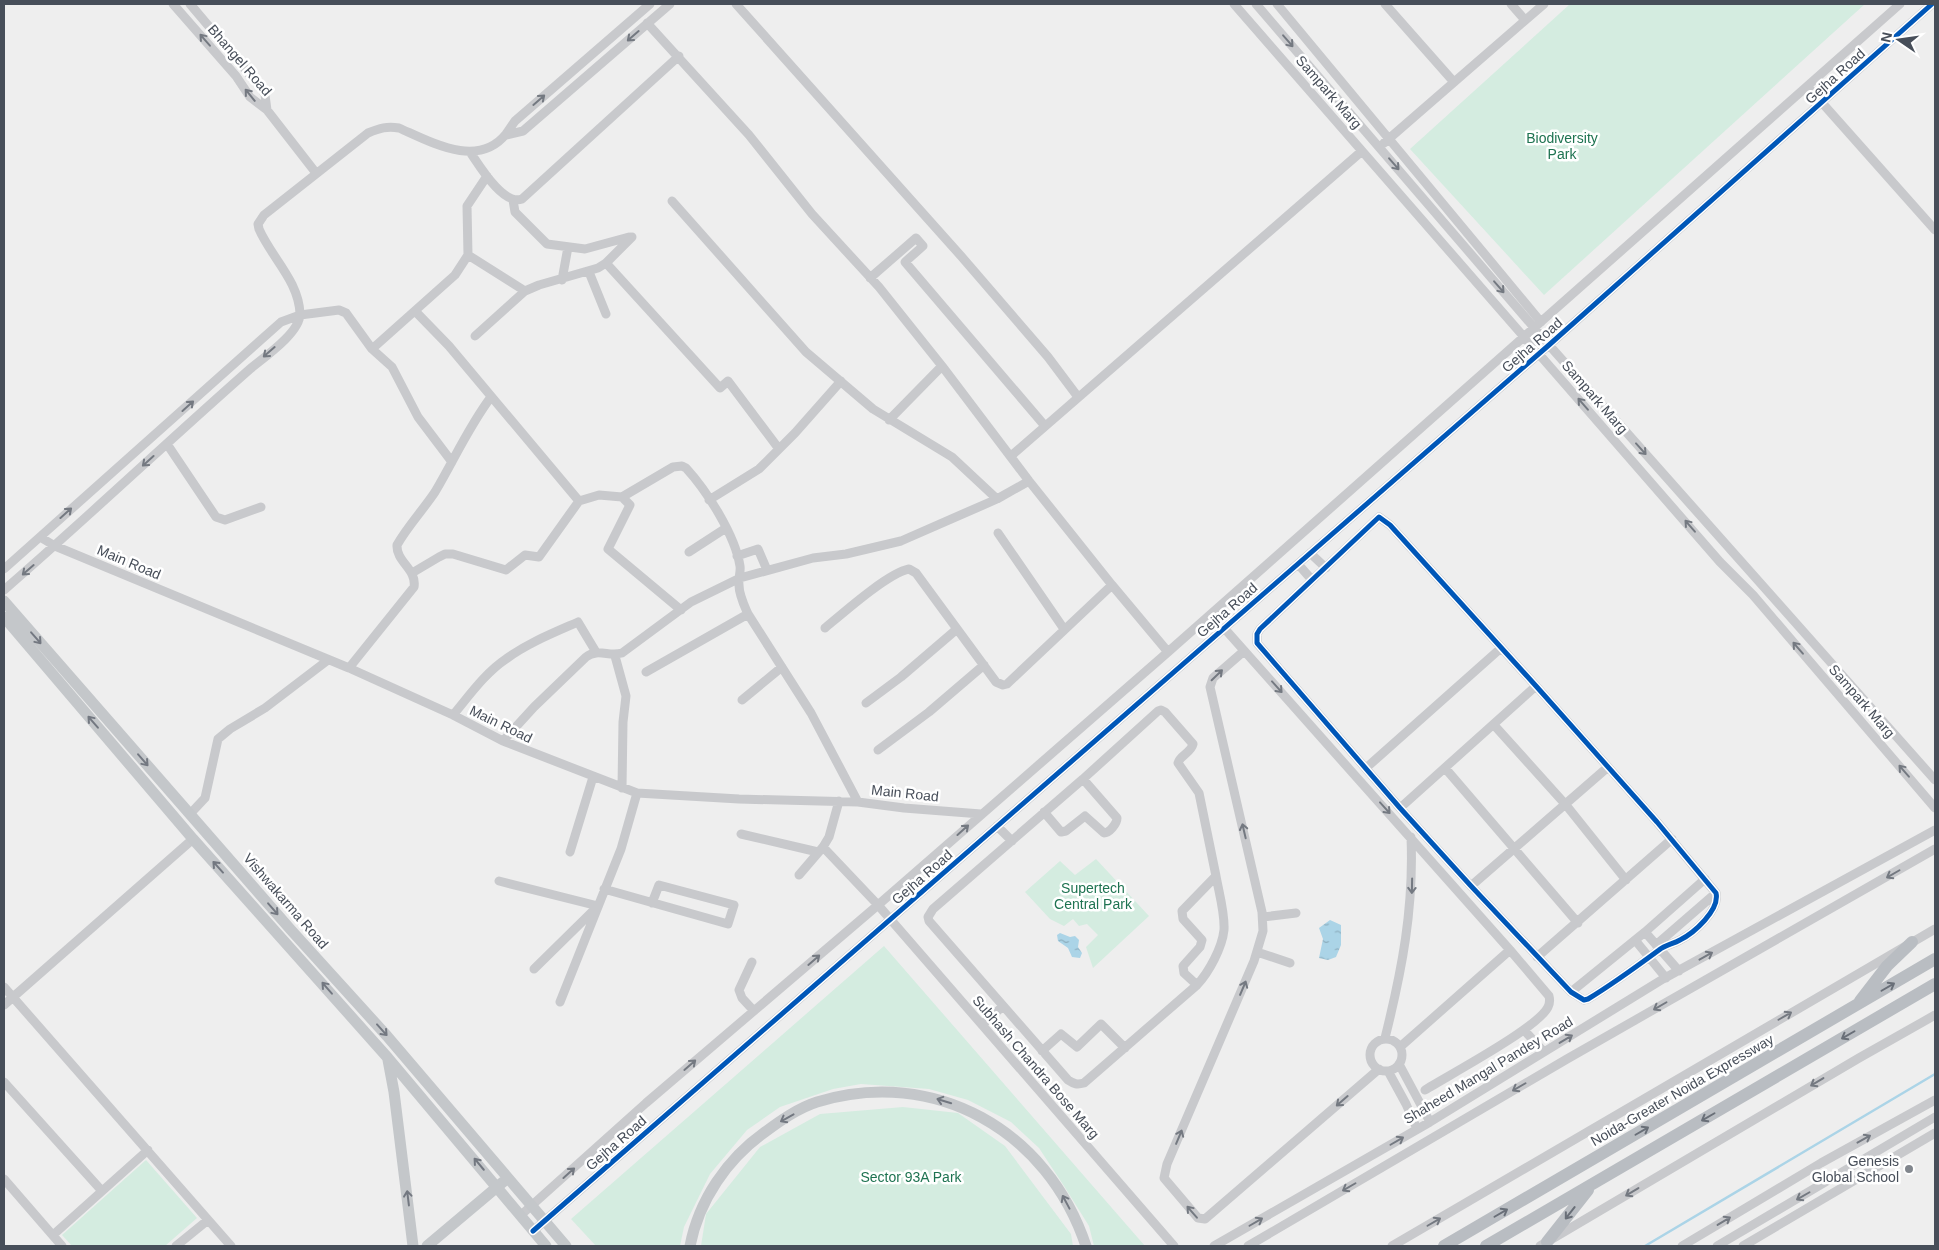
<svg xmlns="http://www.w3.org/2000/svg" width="1939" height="1250" font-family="Helvetica,sans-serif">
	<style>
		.green { fill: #d4ece0 }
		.water { fill: url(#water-ripples) }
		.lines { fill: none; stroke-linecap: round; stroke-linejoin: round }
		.stream { stroke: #abd4e7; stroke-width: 2.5 }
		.minor { stroke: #c8c9cc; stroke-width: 9 }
		.major { stroke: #c4c7ca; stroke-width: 11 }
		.highway { stroke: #b9bdc2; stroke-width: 12 }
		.cycleway-casing { stroke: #fff; stroke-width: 8 }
		.cycleway { stroke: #0057b8; stroke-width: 5 }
		.oneway { stroke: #747981 }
		.oneway2 { stroke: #737881 }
		.oneway3 { stroke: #696f78 }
		.poi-dot { fill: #81868d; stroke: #fff; stroke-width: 2 }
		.labels { text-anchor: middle; stroke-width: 5; stroke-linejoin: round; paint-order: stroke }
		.street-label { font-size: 14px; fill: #474e59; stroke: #fff }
		.park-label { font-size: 14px; fill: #1e7351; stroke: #fff }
		.poi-label { font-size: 14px; fill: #474e59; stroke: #fff; text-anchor: end }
	</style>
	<defs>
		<pattern id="water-ripples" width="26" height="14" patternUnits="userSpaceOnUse" patternTransform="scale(1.25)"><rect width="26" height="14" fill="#abd4e7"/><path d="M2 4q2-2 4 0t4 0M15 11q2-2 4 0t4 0" fill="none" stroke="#8daebe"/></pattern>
	</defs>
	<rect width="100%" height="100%" fill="#eee"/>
	<!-- green -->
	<path class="green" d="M1570,4H1865L1544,295L1410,149Z
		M1096,859L1149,916L1093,968L1086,947L1098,935L1087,924L1079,926L1073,919L1064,926L1050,919L1025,892L1060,861L1075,875Z
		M884,946L1145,1246H1094L1089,1226L1064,1186L1039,1148L1011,1122L968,1100L929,1089L861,1084L833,1089L780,1107L747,1130L710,1174L684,1227L680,1246H596L571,1219Z
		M903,1107L958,1113L1005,1146L1071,1234L1073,1246H701L706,1214L760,1147L820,1114Z
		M146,1160L197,1218L165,1246H72L62,1235Z"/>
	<!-- water -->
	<path class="water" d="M1330,920L1341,925V945L1336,957L1328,960L1319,958L1323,939L1319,928Z
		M1060,933L1070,937L1075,936L1079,940L1078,947L1082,953L1080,958L1072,957L1068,948L1058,941L1057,935Z"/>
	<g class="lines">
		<!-- stream -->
		<path class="stream" d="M1645,1246L1935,1074"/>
		<!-- minor -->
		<path class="minor" d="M173,4L236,76L250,97L267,110L316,173
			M190,4L262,89L265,95L267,110
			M736,4L961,256L1048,357L1078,397
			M1234,4L1720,562L1753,595L1935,808
			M1256,4L1549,345L1935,780
			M1277,4L1541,322
			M1385,4L1453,81
			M1511,4L1525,20
			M647,23L749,135L812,214L879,287L942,366L1029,481L1112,585L1168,652
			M1808,87L1935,230
			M506,135L523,131L670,4
			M1384,143L1544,4
			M470,152C479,165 503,206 522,199L679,56
			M513,200L515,212L547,244L585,249L629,237
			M672,201L806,352L873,409L952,457L997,499
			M468,255L525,291
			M606,263L720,388L728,381L779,449
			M589,272L606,314
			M870,278L916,238L923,246L905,262L1045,426
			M562,280L568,247
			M415,311L449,346L579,501
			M475,336L525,291L539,285L598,268L606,263L632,237
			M372,349L455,275L468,255L467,206L487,176
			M889,420L942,366
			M167,444L216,517L225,520L261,507
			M1011,456L1362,151
			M622,497L630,505L608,549L681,610
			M709,500L759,469L795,433L841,381
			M1379,517L1390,525L1536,686L1657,822L1716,893C1720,910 1694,933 1680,940C1673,944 1665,945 1659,950C1636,967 1613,984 1588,999L1584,1000L1571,992L1471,886L1400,808L1257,643V634L1260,629Z
			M998,533L1064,629
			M40,537L55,546L349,668L453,715L503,741L637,793L739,799L858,802L904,808L981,814
			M689,552L726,528
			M1310,553L1326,568
			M737,556L758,549L767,570
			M1298,564L1312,580
			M4,569L281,322L300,315L339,310L346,313L372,349L392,367L418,417L452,462
			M412,573L439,557L445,554H453L506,570L525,555L539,557L579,501L599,495L622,497L673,467L682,466L686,468C707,491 735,535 740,566C741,572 738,578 739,585C739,595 744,605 748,614L811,713L858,802
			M4,590C87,518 167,442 250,369C263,358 300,333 300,314C299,281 271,257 259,229L258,224L264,215L368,133C380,128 387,126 399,128C431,142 478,169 506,134C509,130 512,125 515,121L650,4
			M825,628C843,613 888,573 909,569L916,573L996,682L1003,685L1007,684L1112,585
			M1224,628L1510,950L1549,996C1550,1000 1550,1003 1548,1007C1538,1028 1449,1075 1425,1090
			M1244,651L1213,678L1210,687L1262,912L1263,931L1254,961L1167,1164L1164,1178L1198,1218L1205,1219L1379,1069
			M615,656L626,696L623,722L622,788
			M349,668L414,587C417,569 396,562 397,545C407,527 423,510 435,492C454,460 469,426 491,397
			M646,672L748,614
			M742,700L782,667
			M866,703L901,677L957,629
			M1161,710L1165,712L1193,744C1191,753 1180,755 1178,763L1199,793L1216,876L1182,911L1183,919L1202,940L1200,947L1183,966L1184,973L1197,985L1084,1083C1077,1085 1074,1084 1068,1080L929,921L928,917L933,909L1083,779L1158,711Z
			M453,715C469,696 485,673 506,659C528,643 553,633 578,622L596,652
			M1494,725L1566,805L1626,880
			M503,741L534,707L586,657C598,648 609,657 622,653L691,602L740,578L813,558L846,554L901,541L997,499L1029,481
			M878,750L929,712L984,665
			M1366,768L1501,648
			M1445,768L1578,923
			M1400,808L1536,686
			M1044,812L1061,832L1066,831L1085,816L1104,833C1109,833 1117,824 1117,818L1083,779
			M190,814L205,798L218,739L230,729L265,708L328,660
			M997,826L1012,841
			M741,834L818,852
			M823,847L878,905L1174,1246
			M570,852L593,777
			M799,875L823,847L829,837L839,801
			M499,881L598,906
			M1471,886L1608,767
			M604,889L728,924L734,905L659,885L652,903
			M1263,917L1296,913
			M1645,932L1679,971
			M1635,940L1666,978
			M1656,945L1716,893
			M1257,952L1290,963
			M1537,957L1672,839
			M752,962L739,990L742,998L754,1011
			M534,969L596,908
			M1197,985C1209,972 1222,948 1224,930C1225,913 1219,893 1216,876
			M4,987L231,1246
			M1571,992L1645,932L1705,879
			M560,1002L621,849L637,793
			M4,1005L193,839
			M982,1025L1002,1007
			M1524,1030L1544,1052
			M1385,1038C1402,970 1414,908 1411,837
			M1370 1055a16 16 0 1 1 32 0a16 16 0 1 1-32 0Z
			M1400,1047L1510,950
			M1042,1051L1061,1034L1077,1047L1101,1024L1125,1048
			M1399,1064L1430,1122
			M1388,1071L1406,1104L1417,1129
			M4,1082L102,1191
			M4,1179L62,1246
			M521,1215L646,1103L878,905L1168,652L1900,4
			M533,1231L1549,345L1932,4
			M53,1235L148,1150
			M176,1246L208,1220
			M1214,1246L1430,1122L1663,979L1935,830
			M1248,1246L1567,1059L1935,849
			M1392,1246L1935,929
			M1540,1246L1859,1058L1935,1015
			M1682,1246L1821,1163L1935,1100
			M1717,1246L1935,1117
			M1743,1246L1935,1133"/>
		<!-- major -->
		<path class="major" d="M4,601L291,930L387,1036L566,1246
			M4,617L193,839L388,1058L546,1246
			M388,1060L394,1092L413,1246
			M427,1246L503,1182
			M690,1246C699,1200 727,1159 765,1132C780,1121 798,1108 817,1102C935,1066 1048,1131 1086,1246"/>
		<!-- highway -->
		<path class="highway" d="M1860,1001L1887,966L1912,942
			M1547,1242L1588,1190
			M1444,1246L1935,959
			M1486,1246L1935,984"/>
		<!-- cycleway casing -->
		<g class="cycleway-casing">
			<path id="cycleway" d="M1379,517L1390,525L1536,686L1657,822L1716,893C1720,910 1694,933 1680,940C1673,944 1665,945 1659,950C1636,967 1613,984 1588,999L1584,1000L1571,992L1471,886L1400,808L1257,643V634L1260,629Z
				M533,1231L1549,345L1932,4"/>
		</g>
		<!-- cycleway -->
		<use href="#cycleway" class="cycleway"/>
	</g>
	<!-- one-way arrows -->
	<defs><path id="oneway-shaft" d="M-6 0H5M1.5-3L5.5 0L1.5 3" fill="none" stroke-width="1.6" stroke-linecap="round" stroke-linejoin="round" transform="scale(1.25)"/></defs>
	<g class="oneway">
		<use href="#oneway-shaft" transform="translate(633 36) rotate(139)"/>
		<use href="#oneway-shaft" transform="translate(205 40) rotate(-131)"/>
		<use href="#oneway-shaft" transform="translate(1288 41) rotate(49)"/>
		<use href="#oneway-shaft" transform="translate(250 95) rotate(-129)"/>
		<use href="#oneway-shaft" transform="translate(539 100) rotate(-41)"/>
		<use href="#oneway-shaft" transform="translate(1394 164) rotate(49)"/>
		<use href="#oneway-shaft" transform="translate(1499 287) rotate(49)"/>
		<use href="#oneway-shaft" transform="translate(269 352) rotate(139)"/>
		<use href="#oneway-shaft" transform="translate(1583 404) rotate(-131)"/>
		<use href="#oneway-shaft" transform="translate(188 406) rotate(-42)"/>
		<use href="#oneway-shaft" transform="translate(1641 449) rotate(48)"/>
		<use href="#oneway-shaft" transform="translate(148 461) rotate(138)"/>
		<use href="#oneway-shaft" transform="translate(66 513) rotate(-42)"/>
		<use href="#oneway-shaft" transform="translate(1690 526) rotate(-131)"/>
		<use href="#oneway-shaft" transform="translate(28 570) rotate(139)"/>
		<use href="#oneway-shaft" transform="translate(1798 648) rotate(-131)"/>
		<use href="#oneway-shaft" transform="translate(1217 675) rotate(-44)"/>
		<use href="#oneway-shaft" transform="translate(1277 687) rotate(48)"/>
		<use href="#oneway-shaft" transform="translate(1904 771) rotate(-131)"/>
		<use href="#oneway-shaft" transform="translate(1385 808) rotate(48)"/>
		<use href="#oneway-shaft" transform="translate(963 830) rotate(-42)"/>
		<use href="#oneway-shaft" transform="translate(1244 831) rotate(-103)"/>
		<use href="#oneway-shaft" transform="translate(1893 874) rotate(150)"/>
		<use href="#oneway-shaft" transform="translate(1412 886) rotate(91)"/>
		<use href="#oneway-shaft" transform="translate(1706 956) rotate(-29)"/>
		<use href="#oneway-shaft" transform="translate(814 960) rotate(-41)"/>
		<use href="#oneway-shaft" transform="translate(1243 988) rotate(-67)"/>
		<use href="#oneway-shaft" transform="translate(1660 1006) rotate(150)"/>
		<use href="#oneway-shaft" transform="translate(1785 1016) rotate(-30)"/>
		<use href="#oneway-shaft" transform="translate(1566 1039) rotate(-31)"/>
		<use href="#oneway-shaft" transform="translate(690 1065) rotate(-41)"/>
		<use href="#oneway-shaft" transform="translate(1817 1082) rotate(149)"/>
		<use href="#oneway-shaft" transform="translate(1519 1087) rotate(150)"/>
		<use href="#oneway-shaft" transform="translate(1342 1101) rotate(139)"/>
		<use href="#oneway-shaft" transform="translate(1179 1137) rotate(-67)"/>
		<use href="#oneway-shaft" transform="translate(1864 1139) rotate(-29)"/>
		<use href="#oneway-shaft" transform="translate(1397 1141) rotate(-30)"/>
		<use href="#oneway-shaft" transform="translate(569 1173) rotate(-42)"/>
		<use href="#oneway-shaft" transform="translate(1349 1187) rotate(150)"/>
		<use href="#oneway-shaft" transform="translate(1632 1192) rotate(149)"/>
		<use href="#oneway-shaft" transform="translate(1803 1196) rotate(150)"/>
		<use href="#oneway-shaft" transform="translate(1192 1212) rotate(-131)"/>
		<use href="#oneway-shaft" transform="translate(1724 1221) rotate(-31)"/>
		<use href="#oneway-shaft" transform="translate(1256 1222) rotate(-30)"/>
		<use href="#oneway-shaft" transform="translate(1434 1222) rotate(-30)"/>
	</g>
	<g class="oneway2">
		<use href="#oneway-shaft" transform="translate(36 638) rotate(49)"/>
		<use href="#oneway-shaft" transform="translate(93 722) rotate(-131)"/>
		<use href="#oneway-shaft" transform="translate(143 760) rotate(49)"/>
		<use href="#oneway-shaft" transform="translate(218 867) rotate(-132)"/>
		<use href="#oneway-shaft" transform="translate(273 909) rotate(49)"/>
		<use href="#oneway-shaft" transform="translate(327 988) rotate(-131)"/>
		<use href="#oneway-shaft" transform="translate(382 1030) rotate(48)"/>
		<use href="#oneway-shaft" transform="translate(944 1101) rotate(-163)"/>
		<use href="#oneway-shaft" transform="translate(787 1118) rotate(151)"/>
		<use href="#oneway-shaft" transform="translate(479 1164) rotate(-130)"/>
		<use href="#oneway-shaft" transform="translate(408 1198) rotate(-97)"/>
		<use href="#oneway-shaft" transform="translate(1066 1202) rotate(-118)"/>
	</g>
	<g class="oneway3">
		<use href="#oneway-shaft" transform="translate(1888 987) rotate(-30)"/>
		<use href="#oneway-shaft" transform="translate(1848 1035) rotate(150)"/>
		<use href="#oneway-shaft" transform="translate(1708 1117) rotate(150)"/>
		<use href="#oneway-shaft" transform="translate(1642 1131) rotate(-30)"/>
		<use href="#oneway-shaft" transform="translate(1501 1213) rotate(-30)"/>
		<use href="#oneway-shaft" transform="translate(1570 1213) rotate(128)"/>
	</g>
	<!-- markers -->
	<circle class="poi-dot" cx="1909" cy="1169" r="5"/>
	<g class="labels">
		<!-- street labels -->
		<g class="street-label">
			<text transform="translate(240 60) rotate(49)" y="5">Bhangel Road</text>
			<text transform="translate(1835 76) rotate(-42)" y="5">Gejha Road</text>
			<text transform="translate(1329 92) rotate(49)" y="5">Sampark Marg</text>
			<text transform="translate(1532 345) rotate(-41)" y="5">Gejha Road</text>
			<text transform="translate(1595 397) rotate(49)" y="5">Sampark Marg</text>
			<text transform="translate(129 562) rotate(23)" y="5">Main Road</text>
			<text transform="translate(1227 610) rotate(-41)" y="5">Gejha Road</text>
			<text transform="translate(1862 701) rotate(49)" y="5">Sampark Marg</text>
			<text transform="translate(501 724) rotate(26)" y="5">Main Road</text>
			<text transform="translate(905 793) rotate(6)" y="5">Main Road</text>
			<text transform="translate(922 877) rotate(-41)" y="5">Gejha Road</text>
			<text transform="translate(286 901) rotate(49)" y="5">Vishwakarma Road</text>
			<text transform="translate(1036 1067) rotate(49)" y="5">Subhash Chandra Bose Marg</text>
			<text transform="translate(1488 1070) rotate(-31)" y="5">Shaheed Mangal Pandey Road</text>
			<text transform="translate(1682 1090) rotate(-30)" y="5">Noida-Greater Noida Expressway</text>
			<text transform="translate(616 1143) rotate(-41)" y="5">Gejha Road</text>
		</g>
		<!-- park labels -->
		<g class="park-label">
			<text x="1562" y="143">Biodiversity<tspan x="1562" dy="16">Park</tspan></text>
			<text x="1093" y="893">Supertech<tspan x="1093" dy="16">Central Park</tspan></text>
			<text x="911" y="1182">Sector 93A Park</text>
		</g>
		<!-- poi labels -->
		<g class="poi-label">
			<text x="1899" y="1166">Genesis<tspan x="1899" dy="16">Global School</tspan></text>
		</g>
	</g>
	<!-- border -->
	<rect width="1939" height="1250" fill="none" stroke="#474e59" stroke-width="10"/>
	<!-- north arrow -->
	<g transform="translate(1899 40) rotate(283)" stroke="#ffffff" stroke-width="4" paint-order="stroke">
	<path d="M0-4L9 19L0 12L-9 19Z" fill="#474e59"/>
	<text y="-8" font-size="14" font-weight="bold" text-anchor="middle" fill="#474e59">N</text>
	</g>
</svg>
